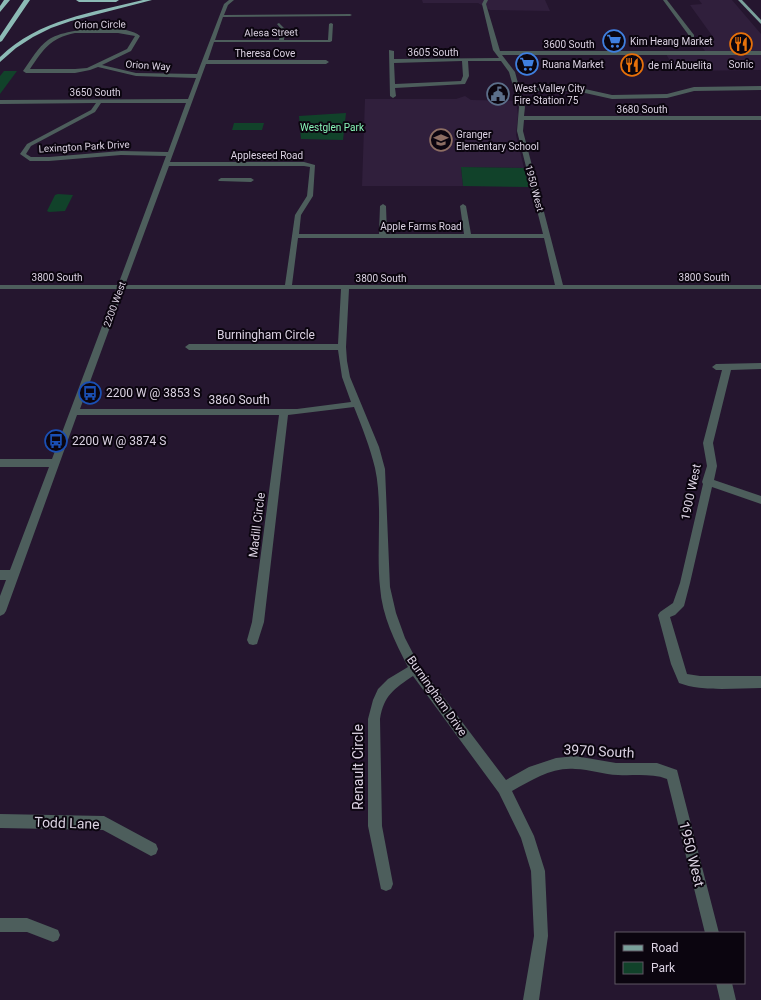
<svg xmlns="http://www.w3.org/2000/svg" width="761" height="1000" font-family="Roboto,sans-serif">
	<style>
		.built { fill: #301f3c }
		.green { fill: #11422a }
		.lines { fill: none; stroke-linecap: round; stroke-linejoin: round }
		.minor { fill: #4d5e5c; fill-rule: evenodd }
		.major { fill: #7aa09b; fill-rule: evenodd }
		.highway { fill: #8cbab5; fill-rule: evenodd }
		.labels { text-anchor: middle; stroke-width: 4; stroke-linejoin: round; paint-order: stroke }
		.far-street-label { font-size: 10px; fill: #dbd2e2; stroke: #0b050f }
		.far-poi-label { font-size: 10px; fill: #dbd2e2; stroke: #0b050f; text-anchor: start }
		.far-park-label { font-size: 10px; fill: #88f4b7; stroke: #0b050f }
		.street-label { font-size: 12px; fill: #dbd2e2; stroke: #0b050f }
		.poi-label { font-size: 12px; fill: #dbd2e2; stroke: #0b050f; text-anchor: start }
		.near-street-label { font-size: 14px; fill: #dbd2e2; stroke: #0b050f }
	</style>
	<rect width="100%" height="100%" fill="#25162f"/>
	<!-- built -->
	<path class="built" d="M422,0H545L550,11L490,10L478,3H423Z
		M699,0H732L761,34V70L676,71L666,54H707L696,38L713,37L690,5L702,4Z
		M465,96L471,100L516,101L518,115L516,135L524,168L461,167L463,186H362L365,99H456Z"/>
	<!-- green -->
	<path class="green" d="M4,71H17L0,94V76Z
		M346,113L343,140L301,139L299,116Z
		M234,123H264L262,130H232Z
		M461,167L524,168L529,187L463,186Z
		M58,194L73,195L65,211L49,212L47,211L55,195Z"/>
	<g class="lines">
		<!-- minor -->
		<path class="minor" d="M229,0H234L228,5L224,15L350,14L352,15L350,16L223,17L215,40H279L281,29L277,24L279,23L285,29L284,40H328L329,24L331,23L333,24L332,41L330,42H214L208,60H326L329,62L326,64H206L170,162H304L315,165L313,196L301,215L299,234H379L380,206L383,204L386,206L387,234H464L460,206L463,204L466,206L471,234H543L517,131L519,107L509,72L501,61H468L469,76L465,84L395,88L396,96L393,98L390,96L389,50L394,51V59L499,58L493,50L482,4L484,0H488L486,4L500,51H761V55H502L515,72L519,87H576L612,95L667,94L694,87L761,86V90L694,91L667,98L612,99L576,91H520L525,107L524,116H761V120H524L523,131L563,285H761V289H349L346,347L347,361L350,377L379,447L385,469L390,587L396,613L405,638L419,665L506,780L529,767L556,758L575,756L616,763H657L677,770L719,933H705L667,779C651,773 634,776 618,775C604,775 590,769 575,769C552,767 532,780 512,791L534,836L545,871L548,936L539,1000H523L534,936L531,871L521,838L499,793L413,676C394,689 384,695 380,719L382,826L393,884L391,889L386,891L381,889L368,826V719L373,700L378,689L388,679L408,667C395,642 382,616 380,587C376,549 383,504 375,468C370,447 362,427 354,407L288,415L264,622L257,644L253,645L249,644L247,640L252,622L279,415H77L6,611L4,614L0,616V596L6,580H0V570H10L49,467H0V459H52L116,289H0V285H118L166,156L121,155L49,161H30L20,154L27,144L91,110L96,103L0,104V100L188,99L196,78L136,76L98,67L90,70L75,73H26L23,71C31,60 38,47 48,40C64,28 126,23 140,36L131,51L102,65L136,73L197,74L224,4ZM75,33H118L135,36L127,49L87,68L75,69H30C43,50 50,38 75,33ZM462,61L463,76L461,81L395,84L394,63ZM101,103H186L168,152L121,151L49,157H31L26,154L31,146L95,112ZM169,166H304L310,167L307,196L295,215L285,285H125ZM298,238H544L555,285H292ZM124,289H341L338,344H189L185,347L189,350H338L342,377L351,402L297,409H80Z
			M663,0H667L694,35V37H690Z
			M221,178H251L254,180L251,182L219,181L218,180Z
			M761,363V369L731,370L713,443L717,466L714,480L761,496V504L712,487L690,583L684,606L675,615L670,617L687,674L700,676H761V688C736,688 702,692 679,683L671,664L658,615L660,612L673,603L680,583L703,484L702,482L707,466L703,443L722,370H716L712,367L716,364Z
			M0,814L104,816L156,844L158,849L156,854L151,856L103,830L0,828Z
			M0,918H27L58,930L60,935L58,940L53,942L27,932H0Z
			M716,983H732L736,1000H720Z"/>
		<!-- major -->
		<path class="major" d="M738,0H742L761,20V24Z"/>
		<!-- highway -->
		<path class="highway" d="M4,0H10L0,12V6Z
			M24,0H30L2,41L0,42V36Z
			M76,0H119L116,2H79Z
			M143,0H152L71,21L51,28L33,37L16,48L0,62V57C39,19 92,13 143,0Z"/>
	</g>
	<!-- icons -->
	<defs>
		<g id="supermarket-ring" transform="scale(1.15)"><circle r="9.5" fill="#0b050f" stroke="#3f7fe0" stroke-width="1.5"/><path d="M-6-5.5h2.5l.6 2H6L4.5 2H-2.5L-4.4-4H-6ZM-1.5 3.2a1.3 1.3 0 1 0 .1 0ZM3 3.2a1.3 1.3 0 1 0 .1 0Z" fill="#3f7fe0"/></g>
		<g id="restaurant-ring" transform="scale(1.15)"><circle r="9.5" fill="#0b050f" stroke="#e8710a" stroke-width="1.5"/><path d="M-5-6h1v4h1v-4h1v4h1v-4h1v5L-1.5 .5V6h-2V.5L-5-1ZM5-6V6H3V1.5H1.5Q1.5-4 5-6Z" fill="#e8710a"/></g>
		<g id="civic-ring" transform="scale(1.15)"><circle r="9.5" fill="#0b050f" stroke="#5c6f8a" stroke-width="1.5"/><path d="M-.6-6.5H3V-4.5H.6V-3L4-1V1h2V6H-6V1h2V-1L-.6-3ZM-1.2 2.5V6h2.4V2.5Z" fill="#5c6f8a"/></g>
		<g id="school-ring" transform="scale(1.15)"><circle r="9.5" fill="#0b050f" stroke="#8d6e63" stroke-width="1.5"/><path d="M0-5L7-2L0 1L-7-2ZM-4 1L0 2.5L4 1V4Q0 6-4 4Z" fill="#8d6e63"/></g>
		<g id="bus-ring" transform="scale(1.15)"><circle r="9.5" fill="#0b050f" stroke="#1a4fb4" stroke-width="1.5"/><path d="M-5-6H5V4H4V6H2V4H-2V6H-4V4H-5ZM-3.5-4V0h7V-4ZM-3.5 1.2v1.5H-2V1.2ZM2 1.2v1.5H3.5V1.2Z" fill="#1a4fb4"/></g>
	</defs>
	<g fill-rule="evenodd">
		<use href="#supermarket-ring" x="614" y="41"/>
		<use href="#restaurant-ring" x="741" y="44"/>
		<use href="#supermarket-ring" x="527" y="64"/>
		<use href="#restaurant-ring" x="632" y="65"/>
		<use href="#civic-ring" x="498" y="94"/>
		<use href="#school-ring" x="441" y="140"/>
		<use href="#bus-ring" x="90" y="393"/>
		<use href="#bus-ring" x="56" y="441"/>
	</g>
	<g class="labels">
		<!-- far-street labels -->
		<g class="far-street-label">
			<text transform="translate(100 24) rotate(-1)" y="4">Orion Circle</text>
			<text transform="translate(271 32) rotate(-1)" y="4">Alesa Street</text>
			<text x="569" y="48">3600 South</text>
			<text x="433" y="56">3605 South</text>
			<text x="265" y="57">Theresa Cove</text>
			<text transform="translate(148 65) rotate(4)" y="4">Orion Way</text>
			<text x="95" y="96">3650 South</text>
			<text x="642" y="113">3680 South</text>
			<text transform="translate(84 146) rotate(-3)" y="4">Lexington Park Drive</text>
			<text x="267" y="159">Appleseed Road</text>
			<text transform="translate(535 188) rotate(75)" y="4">1950 West</text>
			<text x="421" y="230">Apple Farms Road</text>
			<text x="57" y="281">3800 South</text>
			<text x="704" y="281">3800 South</text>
			<text x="381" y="282">3800 South</text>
			<text transform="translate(114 304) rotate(-70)" y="4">2200 West</text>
		</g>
		<!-- far-poi labels -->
		<g class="far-poi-label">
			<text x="630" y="45">Kim Heang Market</text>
			<text x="542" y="68">Ruana Market</text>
			<text x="741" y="68" text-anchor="middle">Sonic</text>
			<text x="648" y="69">de mi Abuelita</text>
			<text x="514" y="92">West Valley City<tspan x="514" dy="12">Fire Station 75</tspan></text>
			<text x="456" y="138">Granger<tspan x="456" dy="12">Elementary School</tspan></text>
		</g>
		<!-- far-park labels -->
		<g class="far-park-label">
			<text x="332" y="131">Westglen Park</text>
		</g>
		<!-- street labels -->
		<g class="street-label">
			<text x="266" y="339">Burningham Circle</text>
			<text x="239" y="404">3860 South</text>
			<text transform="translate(691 492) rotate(-78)" y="4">1900 West</text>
			<text transform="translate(257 525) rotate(-83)" y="4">Madill Circle</text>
			<text transform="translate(437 696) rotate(55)" y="4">Burningham Drive</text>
		</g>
		<!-- poi labels -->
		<g class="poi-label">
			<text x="106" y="397">2200 W @ 3853 S</text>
			<text x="72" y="445">2200 W @ 3874 S</text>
		</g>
		<!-- near-street labels -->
		<g class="near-street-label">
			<text transform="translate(599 751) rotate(3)" y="5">3970 South</text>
			<text transform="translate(358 767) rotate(-90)" y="5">Renault Circle</text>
			<text transform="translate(67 823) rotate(2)" y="5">Todd Lane</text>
			<text transform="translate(692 854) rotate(76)" y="5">1950 West</text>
		</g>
	</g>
	<!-- legend -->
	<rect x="615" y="932" width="130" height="52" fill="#0b050f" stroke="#5e5763"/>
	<rect x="623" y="945" width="20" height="6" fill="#7aa09b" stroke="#5e5763"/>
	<text x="651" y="952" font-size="12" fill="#dbd2e2">Road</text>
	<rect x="623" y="962" width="20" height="12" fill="#11422a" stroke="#5e5763"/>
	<text x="651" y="972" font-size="12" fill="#dbd2e2">Park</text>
</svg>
